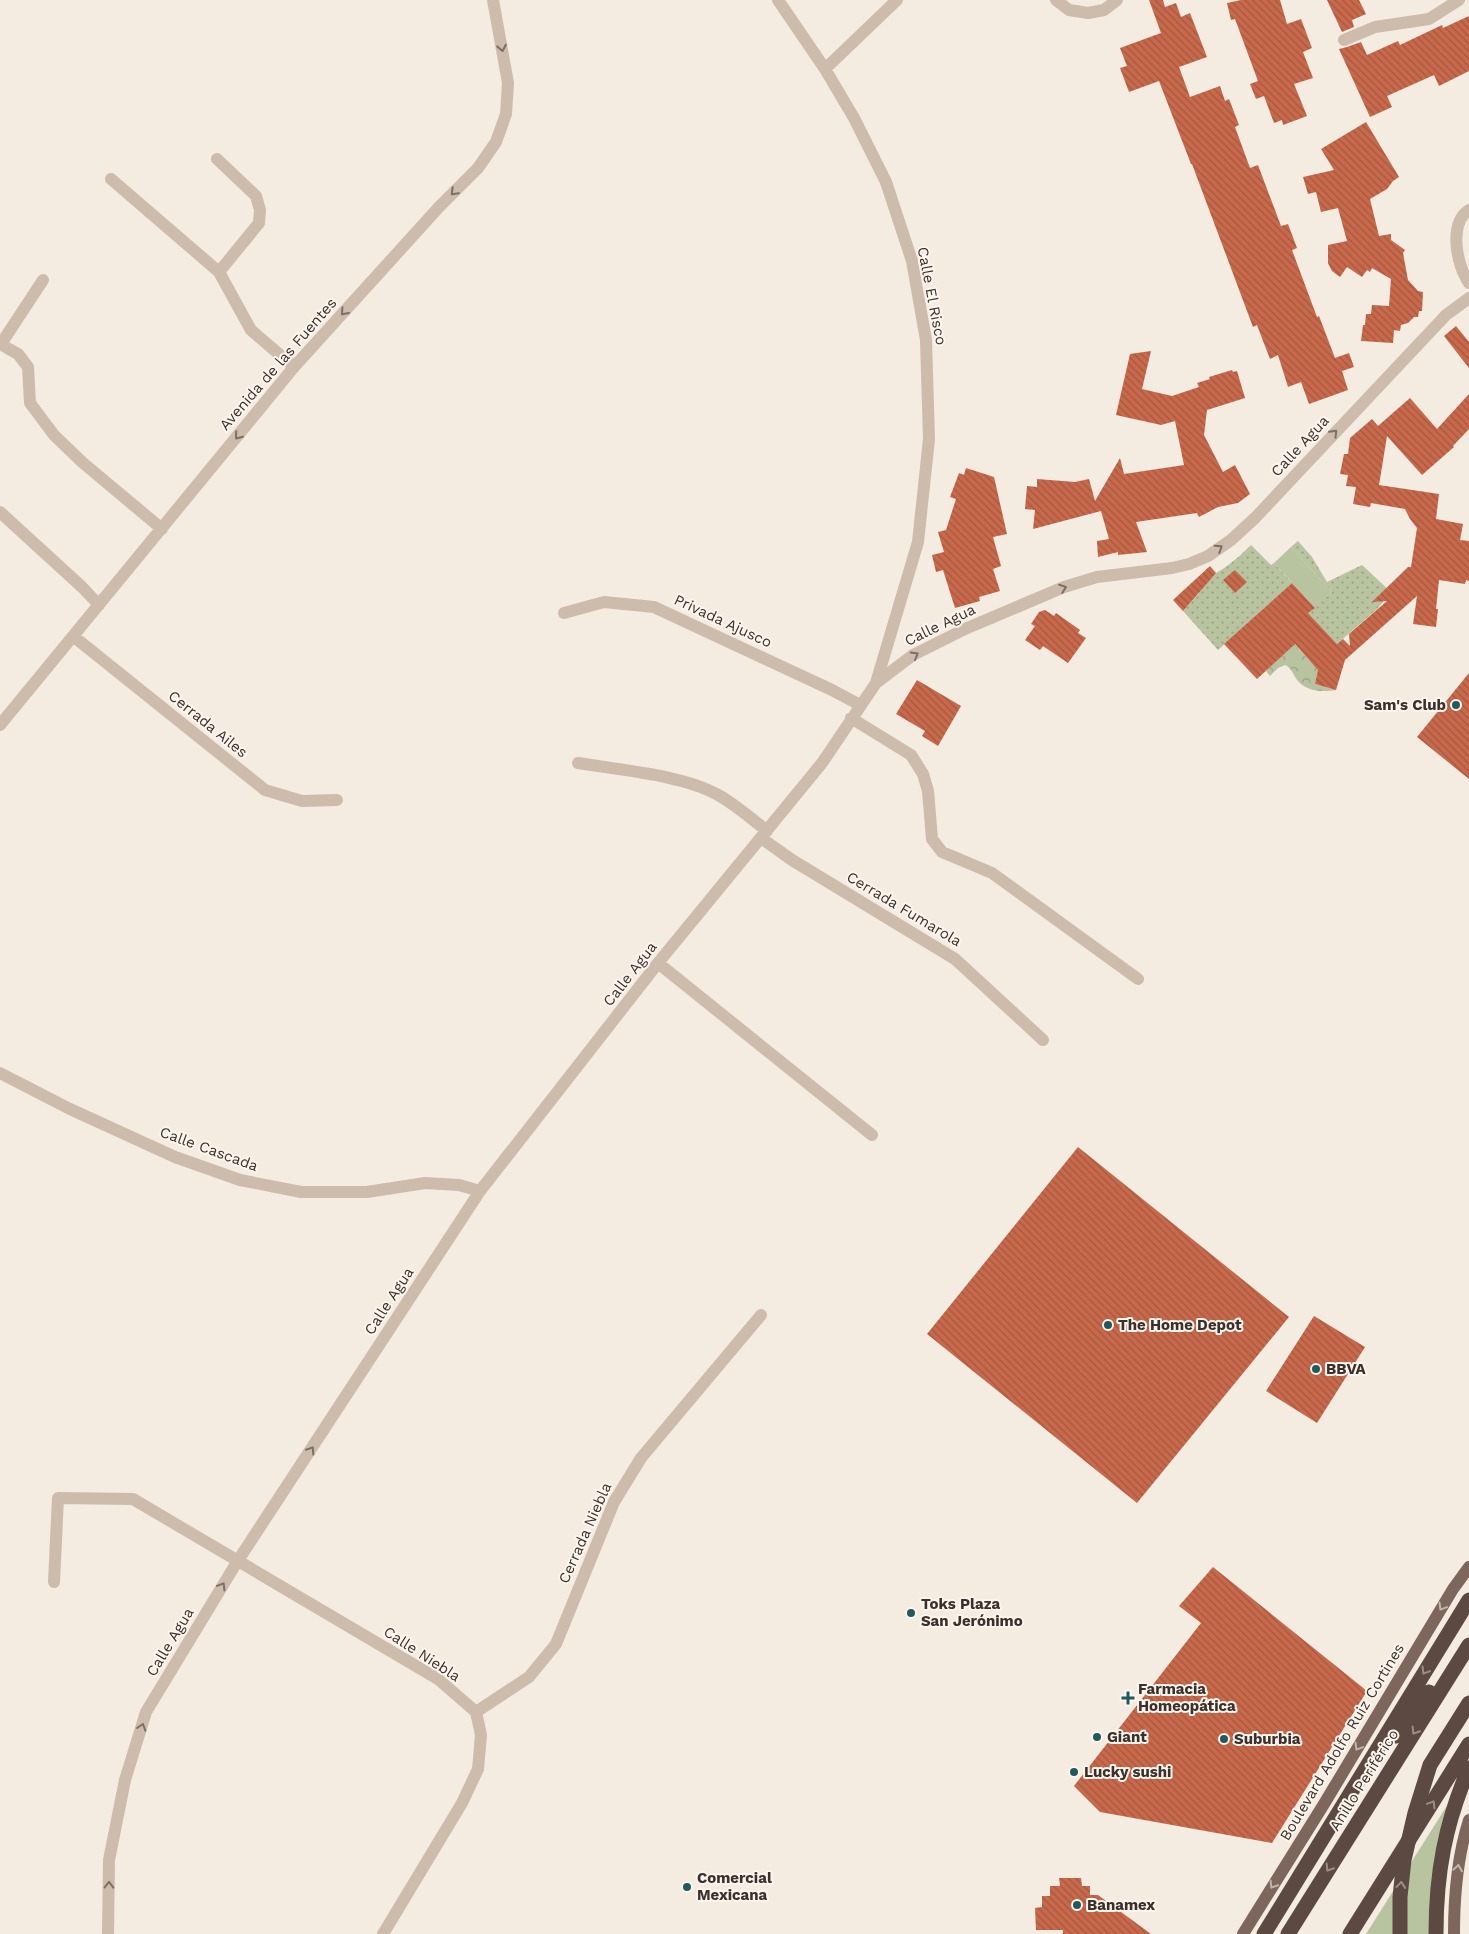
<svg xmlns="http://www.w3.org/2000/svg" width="1469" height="1934" font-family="'Work Sans',sans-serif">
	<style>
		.grass { fill: url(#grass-dots) }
		.forest { fill: url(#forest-crowns) }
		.green { fill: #b8c4a0 }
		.building { fill: url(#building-back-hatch) }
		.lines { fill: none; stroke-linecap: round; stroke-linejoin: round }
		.minor { stroke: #cdbbac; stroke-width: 12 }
		.major { stroke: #7d675c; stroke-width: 12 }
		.highway { stroke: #5c4a42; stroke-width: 15 }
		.highway-bridge { stroke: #5c4a42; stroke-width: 15 }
		.oneway { stroke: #7d6f65 }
		.oneway2 { stroke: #c2b5ac }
		.oneway3 { stroke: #9c8e87 }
		.poi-dot { fill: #1f5a5e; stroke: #fbf5ee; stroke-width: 2 }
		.labels { text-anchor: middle; stroke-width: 4; stroke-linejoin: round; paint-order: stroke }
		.street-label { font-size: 15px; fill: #3b302b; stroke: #fbf5ee }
		.poi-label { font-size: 15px; font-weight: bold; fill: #3b302b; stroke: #fbf5ee; text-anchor: start }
	</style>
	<defs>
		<pattern id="grass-dots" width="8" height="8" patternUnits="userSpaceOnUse" patternTransform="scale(1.25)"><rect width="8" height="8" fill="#b8c4a0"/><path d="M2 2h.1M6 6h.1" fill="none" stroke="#97a083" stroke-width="1.8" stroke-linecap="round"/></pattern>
		<pattern id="forest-crowns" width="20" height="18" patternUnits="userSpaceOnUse" patternTransform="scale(1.25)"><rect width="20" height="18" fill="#b8c4a0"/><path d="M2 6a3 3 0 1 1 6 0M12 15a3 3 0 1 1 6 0" fill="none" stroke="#97a083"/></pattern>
		<pattern id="building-back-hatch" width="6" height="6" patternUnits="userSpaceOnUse" patternTransform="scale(1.25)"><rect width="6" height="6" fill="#c8694b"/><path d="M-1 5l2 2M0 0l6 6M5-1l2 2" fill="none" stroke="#a4573f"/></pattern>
	</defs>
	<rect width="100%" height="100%" fill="#f4ebe1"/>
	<!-- grass -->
	<path class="grass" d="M1298,541L1312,557L1327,582L1362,565L1391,592L1377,609L1337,644L1308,613L1332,592L1291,547Z
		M1251,545L1271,565L1274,563L1292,583L1218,650L1183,611L1199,593L1190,584C1216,576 1232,564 1251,545Z"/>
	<!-- forest -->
	<path class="forest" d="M1285,634L1311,662L1323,652L1315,684L1336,690C1324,692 1307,692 1298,681C1293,675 1292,668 1285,665L1278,668L1270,676L1266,671L1277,660Z"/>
	<!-- green -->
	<path class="green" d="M1291,547L1332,592L1315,608L1274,563Z
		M1448,1804L1432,1934H1366Z"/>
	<!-- building -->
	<path class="building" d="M1149,0H1163L1165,7L1176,3L1181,17L1190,13L1207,57L1179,67L1190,97L1220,86L1225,101L1229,99L1239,125L1235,127L1250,168L1258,165L1281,226L1288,224L1297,248L1292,250L1317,317L1319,316L1335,358L1349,353L1354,367L1342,371L1348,390L1309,404L1301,382L1288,387L1278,355L1270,359L1257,325L1253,327L1192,164H1191L1159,81L1129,92L1120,68L1127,66L1120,48L1161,33Z
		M1241,0H1280L1287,24L1301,19L1312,48L1303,52L1313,78L1294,84L1307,116L1283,125L1282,120L1274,123L1264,96L1256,99L1250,84L1258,81L1235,19L1231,20L1227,3Z
		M1327,0H1359L1366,14L1352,20L1354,27L1342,32Z
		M1469,16V71L1439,86L1434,75L1387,96L1392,107L1370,117L1339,49L1347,47L1361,42L1367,55L1398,41L1400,45L1442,25L1443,28Z
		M1366,122L1399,177L1393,181L1387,189L1370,199L1379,236L1391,234V240L1405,250L1403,253L1408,280L1418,291L1423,292L1422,311H1419L1418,317H1414L1408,323L1401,325L1400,331L1394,330L1393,343L1361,341L1363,325H1365L1366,314H1371L1372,305L1389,306L1391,279L1372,268L1370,272L1367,270L1362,277L1347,267L1340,277L1332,271L1328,263V245L1347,241L1338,208L1321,212L1316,192L1308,194L1303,177L1334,170L1321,149Z
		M1456,326L1469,342V368L1444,336Z
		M1151,351L1142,389L1172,396L1199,387L1197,383L1210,379L1209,377L1232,370L1233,372L1237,371L1245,398L1207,410L1204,435L1223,472L1235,465L1250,494L1238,503L1218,507L1199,517L1197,513L1136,522L1147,552L1118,555V552L1098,557L1097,541L1109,539L1101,511L1033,529L1035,510L1025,509L1027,486L1037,487V479L1075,482L1089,479L1095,501L1120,458L1124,474L1184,465L1175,421L1161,425L1116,415L1130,354Z
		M1469,394V429L1453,446L1454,447L1422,475L1387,436L1379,485L1439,494L1436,519L1463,524L1460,540L1469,541V581L1466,580L1465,584L1439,580L1436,609H1438L1436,627L1413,624L1417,596L1345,660L1336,690L1315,684L1318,670L1295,644L1257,679L1224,644L1292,583L1315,608L1308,613L1337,644L1343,639L1350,646L1349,634L1387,601L1372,602L1408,567H1411L1417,528L1410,519L1405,509L1371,503L1370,507L1353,504L1356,487L1346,486L1348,475L1340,474L1344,454H1348L1350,438L1372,419L1378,426L1410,398L1437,429Z
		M966,468L994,477L1007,534L993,537L1001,566L993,569L1000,591L979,597L980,601L955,608L943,570L936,572L932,555L944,552L938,532L946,530L956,499L950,497L959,473L964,475Z
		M1210,566L1216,573L1183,611L1173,600Z
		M1235,570L1247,582L1235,593L1223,580Z
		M1045,610L1054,616L1056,613L1080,630L1078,633L1086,638L1068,663L1043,646L1040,650L1025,640L1035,626L1031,624L1039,612Z
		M1469,673V779L1417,737Z
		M917,680L961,706L938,746L922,736L925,731L896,714Z
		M1078,1147L1289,1317L1137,1503L927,1334Z
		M1314,1316L1365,1347L1317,1423L1266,1391Z
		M1213,1567L1367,1691L1272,1843L1100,1812L1074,1786L1201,1623L1179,1606Z
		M1059,1878H1081L1082,1886H1090V1895H1098L1151,1934H1063V1930H1036L1035,1908L1042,1907V1896H1050V1886H1060Z"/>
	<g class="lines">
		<!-- minor -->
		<path class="minor" d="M778,0L825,69L854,118L886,182L912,261L926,340L929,439L918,542L876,683
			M1056,0L1069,10L1088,13L1104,10L1117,0
			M1344,40L1375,27L1429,19L1459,0
			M825,69L897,0
			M217,159L256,196L260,210L259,223L219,272
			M111,179L219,272L251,330L294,367
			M1469,210C1448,224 1457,266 1469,283
			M0,344L18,354L28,367L30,403L54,435L82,462L162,529
			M1,344L43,280
			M0,512L82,587L99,605
			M564,613L604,602L654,607L832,690L860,705
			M73,636L265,790L302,801L337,800
			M851,718L911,755L923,774L928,791L932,839L942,852L992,873L1138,979
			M0,725L294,367L439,207L478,168L496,142L506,114L508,83L493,0
			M578,763C619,770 685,775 720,796C737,806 752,819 767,831
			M761,838L792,860L955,959L1043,1040
			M658,963L872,1135
			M0,1073L70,1109L175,1157L240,1180L301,1192H367L425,1183L459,1185L480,1191
			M54,1582L58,1498L133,1499L438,1679L476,1712L481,1735L478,1769L462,1803L383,1934
			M476,1712L529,1677L556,1644L614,1502L641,1458L761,1315
			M108,1934L109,1860L125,1780L146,1712L237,1562L480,1191L658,963L822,763L876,683L913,655L965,629L1064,587L1097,577L1172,568L1189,564L1208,556L1231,540L1255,518L1446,315L1469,298"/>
		<!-- major -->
		<path class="major" d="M1243,1934L1324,1804L1453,1589L1469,1567
			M1454,1934C1454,1895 1457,1857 1469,1820"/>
		<!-- highway -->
		<path class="highway" d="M1396,1736L1429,1692
			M1264,1934L1469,1600
			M1288,1934L1469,1645
			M1350,1934L1469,1744
			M1436,1934C1436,1873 1445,1824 1469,1768"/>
		<!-- highway-bridge -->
		<path class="highway-bridge" d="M1400,1934V1897L1404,1860L1415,1813L1430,1765L1469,1703"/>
	</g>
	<!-- one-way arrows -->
	<defs><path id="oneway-chevron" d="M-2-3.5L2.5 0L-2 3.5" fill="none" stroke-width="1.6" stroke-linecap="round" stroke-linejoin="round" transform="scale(1.25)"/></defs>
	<g class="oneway">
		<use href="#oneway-chevron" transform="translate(502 48) rotate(79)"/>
		<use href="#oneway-chevron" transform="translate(454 192) rotate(135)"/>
		<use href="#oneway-chevron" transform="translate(344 312) rotate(132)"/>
		<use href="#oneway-chevron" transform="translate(1334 433) rotate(-47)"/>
		<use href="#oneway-chevron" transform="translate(238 436) rotate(129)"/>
		<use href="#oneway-chevron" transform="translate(1219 548) rotate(-33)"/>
		<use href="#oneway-chevron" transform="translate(1063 588) rotate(-21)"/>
		<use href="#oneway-chevron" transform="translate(915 655) rotate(-30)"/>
		<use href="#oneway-chevron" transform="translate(311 1450) rotate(-57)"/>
		<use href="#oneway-chevron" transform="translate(222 1586) rotate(-59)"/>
		<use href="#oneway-chevron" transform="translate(142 1727) rotate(-72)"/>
		<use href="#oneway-chevron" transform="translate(109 1885) rotate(-89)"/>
	</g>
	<g class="oneway2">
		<use href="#oneway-chevron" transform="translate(1442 1607) rotate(121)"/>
		<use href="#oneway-chevron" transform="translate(1358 1747) rotate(121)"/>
		<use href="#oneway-chevron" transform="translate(1458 1868) rotate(-81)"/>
		<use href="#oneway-chevron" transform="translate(1273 1885) rotate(122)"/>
	</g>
	<g class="oneway3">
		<use href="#oneway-chevron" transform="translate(1425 1671) rotate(121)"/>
		<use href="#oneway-chevron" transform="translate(1415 1731) rotate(122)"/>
		<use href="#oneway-chevron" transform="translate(1432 1804) rotate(-59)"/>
		<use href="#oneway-chevron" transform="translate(1329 1868) rotate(122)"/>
		<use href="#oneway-chevron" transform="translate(1401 1885) rotate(-85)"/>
	</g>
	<!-- markers -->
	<g class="poi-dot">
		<circle cx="1456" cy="705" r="5"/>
		<circle cx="1108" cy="1325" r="5"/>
		<circle cx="1316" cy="1369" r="5"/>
		<circle cx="911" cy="1613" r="5"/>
		<path d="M1125.5 1690.5h5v5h5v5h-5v5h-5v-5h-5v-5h5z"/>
		<circle cx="1097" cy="1737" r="5"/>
		<circle cx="1224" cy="1739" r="5"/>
		<circle cx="1074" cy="1772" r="5"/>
		<circle cx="687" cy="1887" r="5"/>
		<circle cx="1077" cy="1905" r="5"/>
	</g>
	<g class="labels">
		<!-- street labels -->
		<g class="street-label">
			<text transform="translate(932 296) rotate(79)" y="5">Calle El Risco</text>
			<text transform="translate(278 364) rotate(-49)" y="5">Avenida de las Fuentes</text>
			<text transform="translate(1300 446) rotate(-47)" y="5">Calle Agua</text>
			<text transform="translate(723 621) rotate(25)" y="5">Privada Ajusco</text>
			<text transform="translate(940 625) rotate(-26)" y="5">Calle Agua</text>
			<text transform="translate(208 724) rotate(39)" y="5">Cerrada Ailes</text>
			<text transform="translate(904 909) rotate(31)" y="5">Cerrada Fumarola</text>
			<text transform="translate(630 974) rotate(-52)" y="5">Calle Agua</text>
			<text transform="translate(209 1149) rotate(20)" y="5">Calle Cascada</text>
			<text transform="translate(389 1301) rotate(-57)" y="5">Calle Agua</text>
			<text transform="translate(585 1533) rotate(-66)" y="5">Cerrada Niebla</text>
			<text transform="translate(170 1642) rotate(-59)" y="5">Calle Agua</text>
			<text transform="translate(422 1654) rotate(33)" y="5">Calle Niebla</text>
			<text transform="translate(1342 1742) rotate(-59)" y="5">Boulevard Adolfo Ruiz Cortines</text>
			<text transform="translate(1364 1780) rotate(-58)" y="5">Anillo Periférico</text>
		</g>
		<!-- poi labels -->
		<g class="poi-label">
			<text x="1446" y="710" text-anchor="end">Sam's Club</text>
			<text x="1118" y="1330">The Home Depot</text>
			<text x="1326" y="1374">BBVA</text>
			<text x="921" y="1609">Toks Plaza<tspan x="921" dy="17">San Jerónimo</tspan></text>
			<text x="1138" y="1694">Farmacia<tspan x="1138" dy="17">Homeopática</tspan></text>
			<text x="1107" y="1742">Giant</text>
			<text x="1234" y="1744">Suburbia</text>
			<text x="1084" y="1777">Lucky sushi</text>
			<text x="697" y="1883">Comercial<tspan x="697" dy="17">Mexicana</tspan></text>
			<text x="1087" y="1910">Banamex</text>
		</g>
	</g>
</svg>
